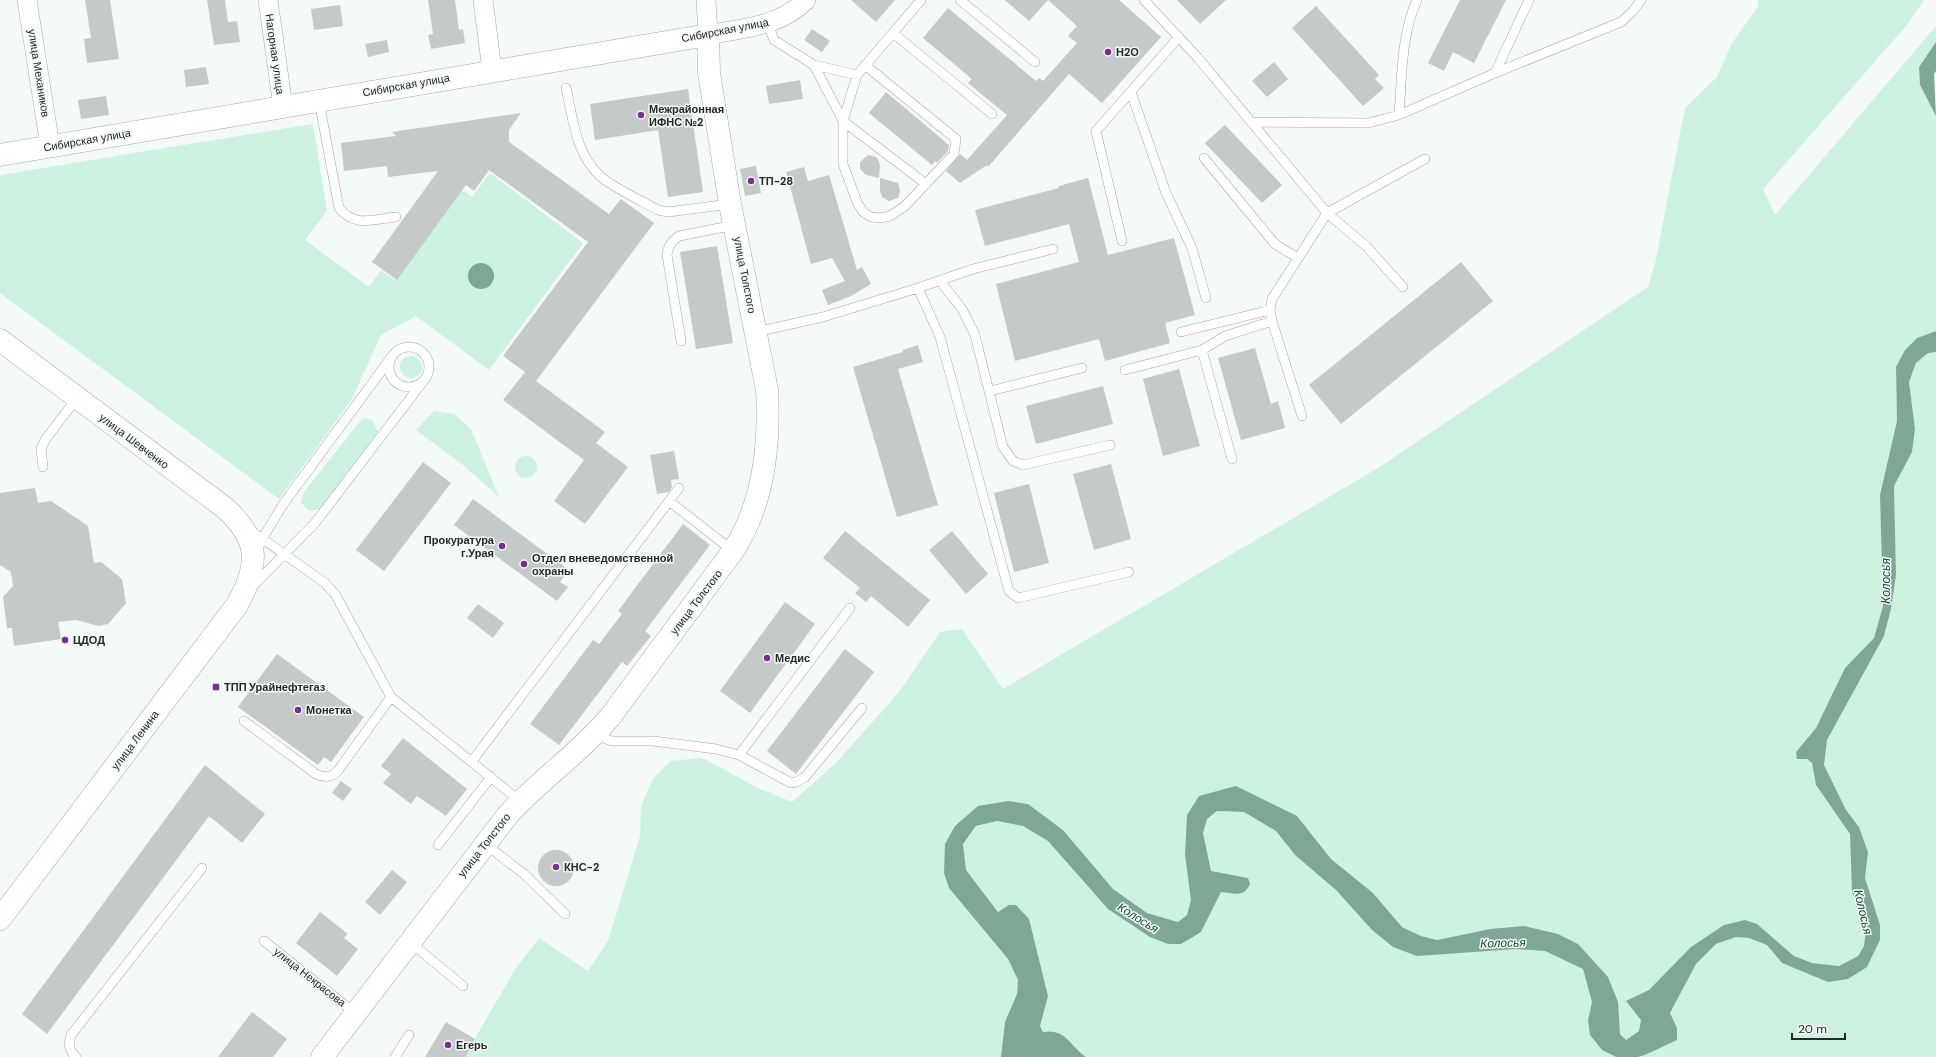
<svg xmlns="http://www.w3.org/2000/svg" width="1936" height="1057" font-family="'DM Sans',sans-serif">
	<style>
		.green { fill: #cdf2e0 }
		.water { fill: #7fa795 }
		.building { fill: #c3cac7 }
		.lines { fill: none; stroke-linecap: round; stroke-linejoin: round }
		.service-casing { stroke: #a3a9a6; stroke-width: 10 }
		.minor-casing { stroke: #a3a9a6; stroke-width: 20 }
		.tertiary-casing { stroke: #a3a9a6; stroke-width: 23 }
		.secondary-casing { stroke: #a3a9a6; stroke-width: 23 }
		.service { stroke: #fff; stroke-width: 9 }
		.minor { stroke: #fff; stroke-width: 19 }
		.tertiary { stroke: #fff; stroke-width: 22 }
		.secondary { stroke: #fff; stroke-width: 22 }
		.poi-dot { fill: #7d2c9c; stroke: #f3faf7; stroke-width: 1.5 }
		.labels { text-anchor: middle; stroke-width: 3; stroke-linejoin: round; paint-order: stroke }
		.street-label { font-size: 11px; fill: #262827; stroke: #f3faf7 }
		.poi-label { font-size: 11px; font-weight: bold; fill: #262827; stroke: #f3faf7; text-anchor: start }
		.water-label { font-size: 12px; font-style: italic; fill: #144935; stroke: #f3faf7 }
	</style>
	<rect width="100%" height="100%" fill="#f3faf7"/>
	<!-- green -->
	<path class="green" d="M1758,0H1924L1907,25L1763,189L1775,215L1936,26V42L1919,67L1920,85L1936,116V331L1917,338L1905,350L1896,368L1897,421L1880,495L1883,606L1874,638L1845,668L1816,728L1796,752L1812,763L1816,785L1850,834L1852,892L1866,930L1864,946L1858,956L1839,966L1812,963L1794,956L1757,924L1691,947L1649,990L1626,1001L1641,1020L1639,1031L1626,1040L1620,1034L1618,1003L1578,944L1490,929L1437,940L1421,936L1402,927L1373,893L1331,859L1297,816L1199,796L1185,855L1191,900L1187,915L1178,922L1147,913L1113,889L1063,830L1028,804L955,826L949,888L1008,959L1018,980L1017,994L1005,1022L1001,1057H464L516,968L539,938L588,971L608,941L640,836L641,806L653,779L670,761L702,758L760,789L792,802L836,763L899,692L940,632L962,629L1003,689L1378,468L1648,287L1655,264L1685,108L1717,77L1732,43L1758,7Z
		M313,124L327,211L305,240L369,287L381,270L395,280L462,190L472,197L490,173L583,243L489,370L416,316L381,335L352,399L279,499L0,293V175Z
		M1936,352V1057H1638L1645,1055L1677,1040V1028L1670,1013L1696,964L1716,944L1736,937L1749,938L1768,945L1782,963L1848,979L1880,925L1865,878L1868,852L1859,827L1846,810L1824,765L1827,740L1884,636L1891,609L1896,575L1894,486L1912,452L1915,429L1909,382L1916,363L1928,353Z
		M400 367a11 11 0 1 1 22 0a11 11 0 1 1-22 0Z
		M434,411L454,414L471,429L499,497L463,465L416,430Z
		M365,418L373,421L378,432L321,509L310,511L301,503L304,492L361,420Z
		M515 467a11 11 0 1 1 22 0a11 11 0 1 1-22 0Z
		M1217,811L1244,812L1276,831L1295,855L1336,890L1372,930L1393,947L1516,949L1545,951L1583,969L1592,1002L1588,1020L1602,1050L1616,1057H1086C1069,1045 1066,1027 1043,1032L1040,1026L1048,996L1009,905L998,912L966,870L963,844L976,827L997,821L1023,826L1048,841L1108,909L1201,932L1221,892L1241,893L1248,878L1210,871L1203,833L1207,819Z"/>
	<!-- water -->
	<path class="water" d="M1936,42V71L1934,74L1936,116L1920,85L1919,67Z
		M468 276a13 13 0 1 1 26 0a13 13 0 1 1-26 0Z
		M1936,331V352L1928,353L1916,363L1909,382L1915,429L1912,452L1894,486L1896,575L1891,609L1884,636L1827,740L1824,765L1846,810L1859,827L1868,852L1865,878L1880,925V940L1867,967L1848,979L1828,982L1782,963L1767,945L1749,938L1736,937L1716,944L1696,964L1670,1013L1677,1028V1040L1645,1055L1638,1057H1616L1602,1050L1590,1035L1588,1020L1592,1002L1583,969L1545,951L1516,949L1417,956L1393,947L1372,930L1336,890L1295,855L1276,831L1244,812L1217,811L1207,819L1203,833L1211,871L1248,878L1250,884C1244,898 1234,893 1221,892L1201,932L1181,944H1168L1150,937L1108,909L1048,841L1023,826L997,821L976,826L963,844L966,870L998,912L1009,905H1016L1029,919L1048,996L1040,1026L1043,1032C1066,1028 1069,1045 1086,1057H1001L1005,1022L1017,994L1018,980L1008,959L949,888L944,873L945,844L955,826L978,806L1008,801L1028,804L1063,830L1113,889L1147,913L1178,922L1187,915L1191,900L1185,855L1187,815L1199,796L1236,786L1297,816L1331,859L1373,893L1402,927L1421,936L1437,940L1490,929L1524,926L1558,934L1578,944L1608,977L1618,1002L1620,1034L1626,1040L1639,1031L1641,1020L1626,1001L1649,990L1691,947L1724,925L1745,920L1757,924L1794,956L1812,963L1839,966L1858,956L1864,946L1866,930L1852,892L1850,834L1816,785L1812,763L1807,759H1797L1796,752L1816,728L1845,668L1874,638L1883,606L1880,495L1897,421L1896,367L1905,350L1917,338Z"/>
	<!-- building -->
	<path class="building" d="M85,0H110L119,59L87,63L84,39L91,38Z
		M207,0H225L228,22L237,21L240,42L214,45Z
		M428,0H455L459,30L463,29L465,43L431,49L428,35L433,34Z
		M851,0H895L876,22Z
		M1005,0H1119L1161,37L1102,103L1069,74L988,167L987,165L960,183L946,171L960,154L967,160L1007,115L968,83L972,79L923,38L948,8L1036,81L1039,78L1043,81L1077,43L1068,36L1077,26L1048,0L1029,21Z
		M1177,0H1226L1200,24Z
		M1460,0H1506L1474,63L1453,52L1444,71L1428,63Z
		M340,5L343,26L314,30L311,9Z
		M1316,6L1379,75L1375,79L1384,88L1363,106L1292,28Z
		M812,29L830,41L822,52L804,40Z
		M387,40L389,52L368,57L365,44Z
		M1274,62L1288,79L1267,97L1252,81Z
		M206,67L209,84L186,87L184,70Z
		M800,80L803,99L769,104L766,86Z
		M688,89L703,192L668,197L658,130L595,140L590,104Z
		M886,92L949,145L948,151L937,163L935,161L932,165L869,113Z
		M106,96L109,115L81,119L78,100Z
		M521,113L509,130V142L609,214L621,199L654,223L536,381L605,432L596,443L628,467L585,524L554,501L584,460L503,400L525,372L503,356L588,242L489,170L474,191L466,185L397,280L372,262L438,171L388,177L387,166L344,171L341,143L396,136L392,132Z
		M1225,125L1282,185L1262,203L1205,143Z
		M868,155L876,157L879,161L880,166L879,178L866,175L860,169V162Z
		M756,166L761,193L745,196L740,169Z
		M804,167L808,181L829,175L857,270L862,267L871,284L851,296L828,305L822,290L845,281L832,258L811,264L786,172Z
		M880,178L898,183L900,191L898,198L889,201L882,197L880,191Z
		M1088,178L1108,255L1174,238L1195,315L1165,323L1170,343L1105,361L1099,339L1015,361L996,284L1079,262L1069,224L985,246L975,210L1059,188V186Z
		M717,246L733,343L696,349L680,252Z
		M1461,262L1493,301L1341,424L1309,385Z
		M918,345L923,362L898,369L938,505L897,517L853,367L903,352V350Z
		M1255,348L1271,404L1278,401L1285,428L1241,440L1218,358Z
		M1179,369L1200,446L1163,456L1143,379Z
		M1103,386L1113,424L1036,444L1026,406Z
		M674,451L679,479L671,480L672,487L669,492L657,494L650,455Z
		M423,462L451,483L384,571L356,550Z
		M1111,464L1131,539L1094,550L1073,474Z
		M1029,484L1049,563L1014,572L994,493Z
		M35,488L38,503L51,501L88,526L94,563L101,562L122,579L126,603L108,624L99,626L76,620L58,622L61,639L14,646L12,628H7L3,597L13,586L11,572L0,565V493Z
		M473,499L569,570L560,582L568,587L557,601L454,525Z
		M683,524L710,545L645,631L651,636L627,666L622,662L559,745L530,724L593,640L599,644L622,614L618,611Z
		M845,531L930,600L908,627L871,596L866,602L855,593L860,588L823,558Z
		M952,531L988,574L966,594L929,550Z
		M785,602L815,624L750,713L720,691Z
		M478,604L504,623L493,638L467,618Z
		M845,649L874,672L796,774L767,751Z
		M277,654L364,717L331,762L324,757L318,765L238,707Z
		M403,738L467,789L446,816L417,796L411,804L383,783L391,774L381,766Z
		M205,765L265,814L242,843L209,816L47,1034L22,1014Z
		M341,781L352,789L343,801L332,793Z
		M538 868a18 18 0 1 1 36 0a18 18 0 1 1-36 0Z
		M392,870L407,882L380,915L365,902Z
		M320,912L348,934L344,938L358,949L337,976L296,943Z
		M252,1012L287,1039L273,1057H218Z
		M446,1022L475,1039L465,1057H425Z"/>
	<g class="lines">
		<!-- service casing -->
		<g class="service-casing">
			<path id="service" d="M960,0L1035,62
				M1144,0L1198,58L1327,213L1272,299L1270,310L1272,321L1302,416
				M768,23L774,40L814,65L857,75L921,0
				M893,33L992,114
				M814,65L843,121V164L857,202L863,212L871,217L881,218L890,216L905,206L954,154L956,139L865,65
				M1495,73L1621,22L1633,11L1641,0
				M857,75L843,121L926,184
				M566,88C573,118 575,153 600,176C612,187 642,201 658,210L668,212L730,204
				M1131,92L1166,193L1192,248L1206,298
				M319,101L339,208C355,228 373,219 396,217
				M1399,115C1402,77 1401,35 1417,0
				M1251,122L1368,123L1399,115L1495,73L1529,0
				M1204,158L1275,244L1298,258
				M1122,241L1096,131L1179,37
				M940,281L962,309L975,335L1003,447L1013,461L1023,465L1110,445
				M1403,287L1366,246L1327,213L1425,159
				M918,288L973,269L1053,249
				M756,332L823,317L918,288L940,337L1009,591L1018,598L1129,572
				M1181,332L1270,310
				M681,341L667,255C668,246 671,242 679,236L735,225
				M389 367a20 20 0 1 1 40 0a20 20 0 1 1-40 0Z
				M1202,350L1232,459
				M1125,370L1202,350L1225,336L1272,321
				M990,391L1082,368
				M43,467L41,449L45,440L77,398
				M669,501L733,551
				M250,530L325,583L335,594L391,697L520,801
				M259,544L284,503L393,355
				M254,585L315,523L425,379
				M244,721L316,774C324,778 330,778 337,772L391,697
				M595,735L612,741H653L716,749L739,755L791,783L796,782L805,777L862,708
				M739,755L850,608
				M472,761L679,488
				M485,844L524,874L565,914
				M438,845L491,777
				M264,941L355,1013
				M410,942L463,986
				M76,1057C69,1050 68,1045 71,1035L202,868
				M395,1057L409,1035"/>
		</g>
		<!-- minor casing -->
		<g class="minor-casing">
			<path id="minor" d="M27,0L50,146
				M268,0L283,107
				M483,0L492,70
				M706,0L708,35C742,28 780,27 806,0"/>
		</g>
		<!-- tertiary casing -->
		<g class="tertiary-casing">
			<path id="tertiary" d="M0,155L708,35L709,73L730,204L767,390C770,445 763,505 733,551L610,717C579,754 539,780 507,816L322,1057"/>
		</g>
		<!-- secondary casing -->
		<g class="secondary-casing">
			<path id="secondary" d="M0,340L225,508C260,540 260,564 237,605L0,919"/>
		</g>
		<!-- service -->
		<use href="#service" class="service"/>
		<!-- minor -->
		<use href="#minor" class="minor"/>
		<!-- tertiary -->
		<use href="#tertiary" class="tertiary"/>
		<!-- secondary -->
		<use href="#secondary" class="secondary"/>
	</g>
	<!-- markers -->
	<g class="poi-dot">
		<circle cx="1108" cy="52" r="4"/>
		<circle cx="641" cy="115" r="4"/>
		<circle cx="751" cy="181" r="4"/>
		<circle cx="502" cy="546" r="4"/>
		<circle cx="524" cy="564" r="4"/>
		<circle cx="65" cy="640" r="4"/>
		<circle cx="767" cy="658" r="4"/>
		<rect x="212" y="683" width="8" height="8" rx="2"/>
		<circle cx="298" cy="710" r="4"/>
		<circle cx="556" cy="867" r="4"/>
		<circle cx="448" cy="1045" r="4"/>
	</g>
	<g class="labels">
		<!-- street labels -->
		<g class="street-label">
			<text transform="translate(725 30) rotate(-11)" y="4">Сибирская улица</text>
			<text transform="translate(275 54) rotate(82)" y="4">Нагорная улица</text>
			<text transform="translate(39 73) rotate(81)" y="4">улица Механиков</text>
			<text transform="translate(406 85) rotate(-10)" y="4">Сибирская улица</text>
			<text transform="translate(87 140) rotate(-10)" y="4">Сибирская улица</text>
			<text transform="translate(745 275) rotate(79)" y="4">улица Толстого</text>
			<text transform="translate(134 441) rotate(37)" y="4">улица Шевченко</text>
			<text transform="translate(696 602) rotate(-53)" y="4">улица Толстого</text>
			<text transform="translate(135 740) rotate(-53)" y="4">улица Ленина</text>
			<text transform="translate(484 845) rotate(-52)" y="4">улица Толстого</text>
			<text transform="translate(310 977) rotate(38)" y="4">улица Некрасова</text>
		</g>
		<!-- poi labels -->
		<g class="poi-label">
			<text x="1116" y="56">Н2О</text>
			<text x="649" y="113">Межрайонная<tspan x="649" dy="13">ИФНС №2</tspan></text>
			<text x="759" y="185">ТП-28</text>
			<text x="494" y="544" text-anchor="end">Прокуратура<tspan x="494" dy="13">г.Урая</tspan></text>
			<text x="532" y="562">Отдел вневедомственной<tspan x="532" dy="13">охраны</tspan></text>
			<text x="73" y="644">ЦДОД</text>
			<text x="775" y="662">Медис</text>
			<text x="224" y="691">ТПП Урайнефтегаз</text>
			<text x="306" y="714">Монетка</text>
			<text x="564" y="871">КНС-2</text>
			<text x="456" y="1049">Егерь</text>
		</g>
		<!-- water labels -->
		<g class="water-label">
			<text transform="translate(1886 581) rotate(-90)" y="4">Колосья</text>
			<text transform="translate(1863 912) rotate(77)" y="4">Колосья</text>
			<text transform="translate(1138 918) rotate(32)" y="4">Колосья</text>
			<text transform="translate(1503 943) rotate(-2)" y="4">Колосья</text>
		</g>
	</g>
	<!-- scale -->
	<path d="M1792 1033v6h53v-6" fill="none" stroke="#262827" stroke-width="2"/>
	<text x="1798" y="1033" font-size="12" fill="#262827" stroke="#f3faf7" stroke-width="3" paint-order="stroke">20 m</text>
</svg>
